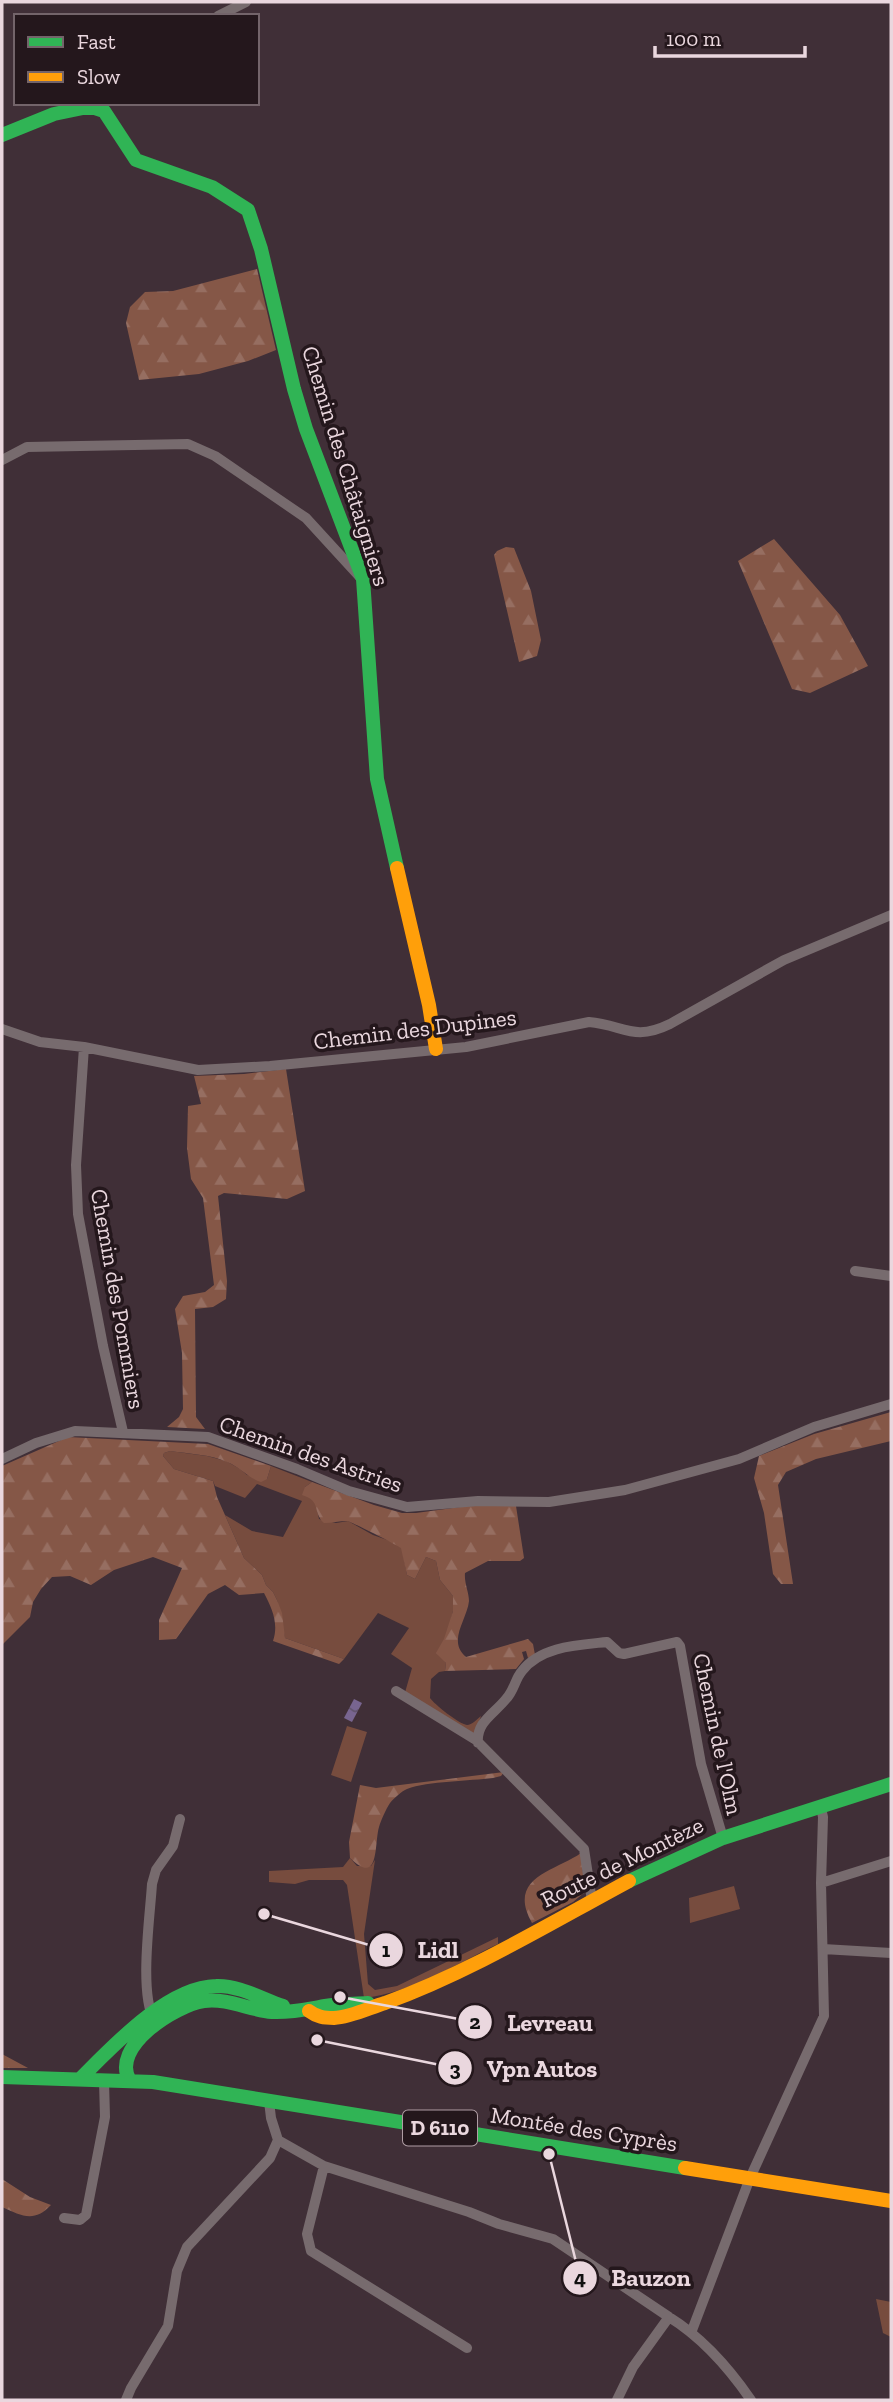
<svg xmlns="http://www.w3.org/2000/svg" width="893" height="2402" font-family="'Zilla Slab',serif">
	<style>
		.green { fill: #774c3e }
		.forest { fill: url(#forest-firs) }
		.water { fill: url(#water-ripples) }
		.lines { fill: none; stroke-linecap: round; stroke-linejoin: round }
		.street { stroke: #776b6e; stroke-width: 10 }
		.fast { stroke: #30b455; stroke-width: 14 }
		.slow { stroke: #ff9f0a; stroke-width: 14 }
		.labels { text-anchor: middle; stroke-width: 7; stroke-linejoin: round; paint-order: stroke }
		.shield { fill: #24171c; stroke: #af9da4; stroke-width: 2 }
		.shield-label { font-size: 21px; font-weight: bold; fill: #ead7de }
		.street-label { font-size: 23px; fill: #ead7de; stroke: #24171c }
		.leader { fill: none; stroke: #ead7de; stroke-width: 2.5 }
		.callout-dot { fill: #ead7de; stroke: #24171c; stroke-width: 2.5 }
		.mark-label { font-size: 21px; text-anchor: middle; font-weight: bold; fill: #111 }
		.callout-label { font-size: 24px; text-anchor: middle; font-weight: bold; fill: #ead7de; stroke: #24171c; stroke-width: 7; stroke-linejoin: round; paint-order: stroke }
	</style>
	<defs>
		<pattern id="forest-firs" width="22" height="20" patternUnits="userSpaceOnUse" patternTransform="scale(1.75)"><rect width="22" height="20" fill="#855747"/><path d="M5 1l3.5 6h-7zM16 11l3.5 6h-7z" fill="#966e61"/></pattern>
		<pattern id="water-ripples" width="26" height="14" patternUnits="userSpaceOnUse" patternTransform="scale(1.75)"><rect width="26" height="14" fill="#786590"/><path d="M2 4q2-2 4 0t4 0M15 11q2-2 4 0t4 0" fill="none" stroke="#62546d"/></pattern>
	</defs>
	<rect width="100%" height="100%" fill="#402f37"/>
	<!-- green -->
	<path class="green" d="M170,1451L207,1456L226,1461L240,1469L247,1475L267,1479L271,1466L312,1482L305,1487L316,1504L319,1519L336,1523L348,1521L373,1535L393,1542L402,1548L407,1575L415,1579L426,1557L436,1561L440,1580L453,1596V1611L442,1657L446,1663L445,1671L439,1672L431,1679L430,1698C434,1704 459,1724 467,1725C472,1725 477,1719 481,1716L475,1735L404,1696L412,1668L391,1654L409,1628L378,1613L344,1659L285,1638L277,1600L273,1592L266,1585L262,1575L244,1558L225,1515L252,1531L283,1537L302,1501L257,1484L245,1498L215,1486L213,1481L174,1469L163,1456L164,1453Z
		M347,1726L367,1732L351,1782L331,1775Z
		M350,1858L357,1866H371L375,1860L364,1934L368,1984L375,1990L397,1986L498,1937V1944C456,1964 411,1993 364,1998L347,1885L343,1880H309L295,1884L269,1882V1871L343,1867Z
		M734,1886L740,1909L690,1923L689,1898Z
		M876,2299L891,2302V2337L883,2333Z"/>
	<!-- forest -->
	<path class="forest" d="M257,269L276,350L248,361L199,374L139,380L126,323L130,307L145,292L173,291Z
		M774,539L840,615L868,666L810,693L792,689L738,561Z
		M506,547L514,548L531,591L541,640L537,656L519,662L494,555L497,551Z
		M286,1069L305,1191L287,1199L224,1193L218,1196L227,1281L226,1299L213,1307L195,1309L196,1417L205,1429L167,1427L179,1417L183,1409L182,1353L175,1309L183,1296L205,1292L214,1285L203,1198L191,1179L187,1148L188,1106L201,1104L194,1076L244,1074Z
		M891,1412V1441L816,1459L786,1472L778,1485L793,1584H781L773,1574L764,1513L754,1478L759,1456L814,1434Z
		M68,1437L208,1444L271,1466L267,1479L261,1482C248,1478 240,1467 227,1462C209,1454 189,1454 170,1451L164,1453L163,1456L174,1469L213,1481L217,1497L244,1558L262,1575L266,1585L273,1592L277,1600L282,1613L285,1638L344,1659L339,1664L273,1641C279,1624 272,1608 264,1593L239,1595L225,1585L208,1594L176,1639L159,1640V1620L182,1568L153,1557L114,1570L91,1585L70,1576L52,1577L41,1589L33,1602L30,1617L2,1645V1466Z
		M312,1482L374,1505L402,1513H416L475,1505L516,1506L524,1558L520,1561H488L465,1573C464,1583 469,1592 469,1601C467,1620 447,1641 466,1657L528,1639L533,1644L535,1655L528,1658L526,1651L522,1652L524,1659L516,1669L445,1671L446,1663L436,1653L444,1639L453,1611V1596L440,1580L436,1561L426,1557L415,1579L407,1575L401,1548C397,1545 350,1521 347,1521C340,1521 331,1523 324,1523C312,1512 322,1501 302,1495L305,1487Z
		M504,1772L501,1776L493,1778C470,1781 428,1781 407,1789C402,1791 394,1798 390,1803C386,1809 381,1820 379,1827C374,1844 380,1887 350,1858L349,1842L360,1785L376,1788Z
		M581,1853L585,1892L573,1902L532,1923C506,1877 556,1871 581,1853Z
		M2,2054L28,2068H2Z
		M2,2179L30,2197L51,2205C34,2223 22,2216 2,2207Z"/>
	<!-- water -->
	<path class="water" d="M354,1699L362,1703L352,1722L344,1718Z"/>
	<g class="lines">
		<!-- street -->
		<path class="street" d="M218,16L246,2
			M2,460L27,447L188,444L215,456L306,518L360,577
			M2,1029L40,1042L84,1047L198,1070L270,1066L466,1047L589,1022C624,1025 633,1042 670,1024L784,960L891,915
			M84,1047L76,1165L78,1214L103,1346L123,1432
			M855,1271L891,1276
			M2,1459L36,1443L75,1431L208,1437L297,1469L349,1491L407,1507L478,1501L549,1502L625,1490L739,1459L814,1427L891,1404
			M396,1691L476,1740L584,1849L592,1901
			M478,1743C476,1722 494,1714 506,1699C514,1691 515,1679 522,1671C541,1646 579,1645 607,1642L619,1653L624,1654L677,1642L680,1646L701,1764L723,1838
			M821,1883L891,1861
			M823,1949L891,1953
			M154,2020C139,1992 150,1917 152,1884L156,1870L173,1846L180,1819
			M269,2101L271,2118L278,2140L324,2166L469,2212L499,2224L553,2239L669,2317L633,2367L617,2400
			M324,2166L307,2234L311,2251L467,2348
			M64,2218L80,2220L86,2215L105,2117L104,2081
			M669,2317C703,2338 729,2368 751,2400
			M691,2333L750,2178L824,2016L821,1883L823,1817L821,1808
			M126,2400L131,2388L168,2326L177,2271L187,2247L270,2158L278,2140"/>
		<!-- fast -->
		<path class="fast" d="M2,135L54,114L83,108H95L104,111L136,160L212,187L248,210L261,249L294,389L306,429L363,579L377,779L397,868
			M629,1881L723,1838L891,1784
			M2,2077L153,2082L685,2168
			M80,2079C112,2047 167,1987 216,1986C239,1985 262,1999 283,2006
			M130,2081C109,2047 176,2005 204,2001C228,1998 249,2010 272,2012C290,2013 308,2009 325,2006C339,2004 354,2004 368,2003"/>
		<!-- slow -->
		<path class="slow" d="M397,868L429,1005L436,1049
			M309,2011C317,2017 324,2018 334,2018C351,2017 369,2008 385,2003C470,1972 549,1924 629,1881
			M685,2168L891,2201"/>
	</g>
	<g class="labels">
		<!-- shield labels -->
		<rect class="shield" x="403" y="2110.5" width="74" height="35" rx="5"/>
		<g class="shield-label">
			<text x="440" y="2135">D 6110</text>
		</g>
		<!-- street labels -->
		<g class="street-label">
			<text transform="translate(346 466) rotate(73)" y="8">Chemin des Châtaigniers</text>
			<text transform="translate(415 1029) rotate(-7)" y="8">Chemin des Dupines</text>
			<text transform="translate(118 1299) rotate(80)" y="8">Chemin des Pommiers</text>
			<text transform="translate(311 1454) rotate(19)" y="8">Chemin des Astries</text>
			<text transform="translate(718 1734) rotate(78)" y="8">Chemin de l'Olm</text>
			<text transform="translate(622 1862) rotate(-26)" y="8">Route de Montèze</text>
			<text transform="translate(584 2129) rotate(9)" y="8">Montée des Cyprès</text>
		</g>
	</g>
	<!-- callouts -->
	<path class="leader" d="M264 1914L386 1950M340 1997L475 2022M317 2040L455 2068M549 2154L580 2278"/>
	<g class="callout-dot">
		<circle cx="264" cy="1914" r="7"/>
		<circle cx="340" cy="1997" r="7"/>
		<circle cx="317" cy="2040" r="7"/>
		<circle cx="549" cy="2154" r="7"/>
		<circle cx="386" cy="1950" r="18"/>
		<circle cx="475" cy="2022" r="18"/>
		<circle cx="455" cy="2068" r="18"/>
		<circle cx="580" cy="2278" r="18"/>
	</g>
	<g class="mark-label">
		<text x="386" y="1957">1</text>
		<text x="475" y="2029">2</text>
		<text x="455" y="2076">3</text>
		<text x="580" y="2285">4</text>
	</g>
	<g class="callout-label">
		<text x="438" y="1958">Lidl</text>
		<text x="550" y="2031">Levreau</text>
		<text x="542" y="2077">Vpn Autos</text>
		<text x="651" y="2286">Bauzon</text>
	</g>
	<!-- border -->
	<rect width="893" height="2402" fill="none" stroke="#ead7de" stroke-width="7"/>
	<!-- legend -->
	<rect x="14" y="14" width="245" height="91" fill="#24171c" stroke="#73646a" stroke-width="2"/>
	<rect x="28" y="37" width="35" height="10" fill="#30b455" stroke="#73646a" stroke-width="2"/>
	<text x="77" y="49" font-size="21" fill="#ead7de">Fast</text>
	<rect x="28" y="72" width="35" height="10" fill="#ff9f0a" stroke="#73646a" stroke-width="2"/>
	<text x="77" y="84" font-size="21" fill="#ead7de">Slow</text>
	<!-- scale -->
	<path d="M655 46v10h150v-10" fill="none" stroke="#ead7de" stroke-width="3.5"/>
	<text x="666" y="46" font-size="21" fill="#ead7de" stroke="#24171c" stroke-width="5" paint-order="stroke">100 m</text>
</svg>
